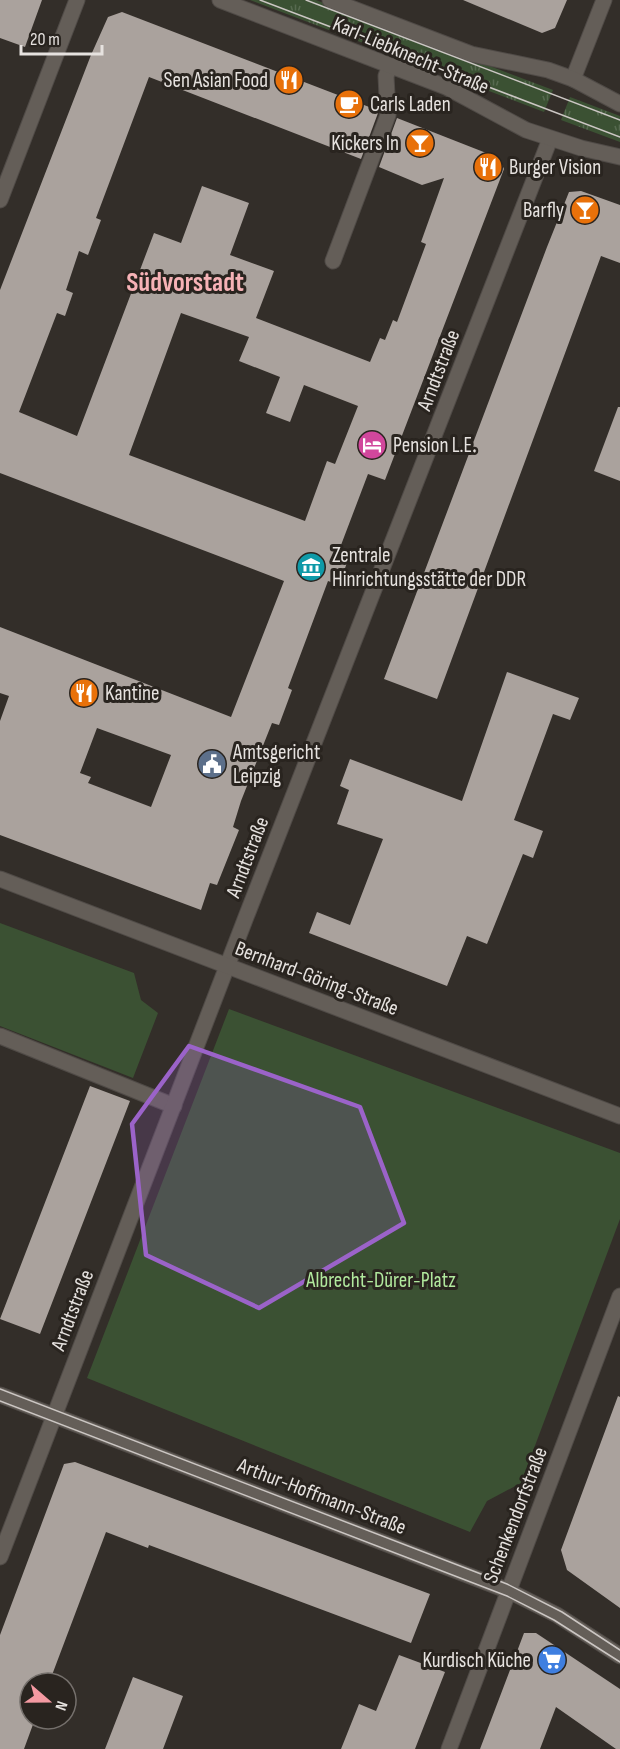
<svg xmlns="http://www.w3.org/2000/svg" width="620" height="1749" font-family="'Sofia Sans Condensed',sans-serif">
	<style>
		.grass { fill: url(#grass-tufts) }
		.park { fill: #3b5133 }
		.building { fill: #aaa29d; fill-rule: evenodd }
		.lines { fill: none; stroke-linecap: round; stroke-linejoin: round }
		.service-casing { stroke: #504b47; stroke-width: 17 }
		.minor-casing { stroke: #504b47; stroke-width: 17 }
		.tertiary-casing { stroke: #504b47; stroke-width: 17 }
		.secondary-casing { stroke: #504b47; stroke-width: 17 }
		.service { stroke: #645e58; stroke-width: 15 }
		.minor { stroke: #645e58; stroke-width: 15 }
		.tertiary { stroke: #645e58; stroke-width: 15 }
		.secondary { stroke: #645e58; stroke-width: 15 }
		.tram { stroke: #cbc6c3; stroke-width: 1.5 }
		.marked { fill: #9b63c9; fill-opacity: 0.2; stroke: #9b63c9; stroke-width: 4.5; stroke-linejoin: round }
		.labels { text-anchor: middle; stroke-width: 6; stroke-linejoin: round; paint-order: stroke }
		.street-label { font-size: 21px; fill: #e6e2df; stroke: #29241f }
		.poi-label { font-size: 21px; fill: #e6e2df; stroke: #29241f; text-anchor: start }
		.park-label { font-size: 21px; fill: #b1e99e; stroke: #29241f }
		.district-label { font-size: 27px; font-weight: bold; fill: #f6b2b6; stroke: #29241f }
	</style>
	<defs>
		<pattern id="grass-tufts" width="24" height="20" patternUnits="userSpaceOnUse" patternTransform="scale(1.5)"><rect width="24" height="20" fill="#3b5133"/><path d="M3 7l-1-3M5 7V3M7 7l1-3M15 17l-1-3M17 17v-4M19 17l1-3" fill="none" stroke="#576a50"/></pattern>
	</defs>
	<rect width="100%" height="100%" fill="#332e29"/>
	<!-- grass -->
	<path class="grass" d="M250,0H316L553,90L544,112Z
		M570,97L620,116V142L561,120Z"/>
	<!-- park -->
	<path class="park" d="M0,923L134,973L141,1000L158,1013L133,1078L0,1026Z
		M229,1009L620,1153V1219L521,1483L487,1501L470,1532L87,1378Z"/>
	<!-- building -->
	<path class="building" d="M0,0H42L25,47L0,38Z
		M463,0H567L555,28L542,33Z
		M122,12L377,110L378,113L361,159L149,77L96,218L101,220L88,255L79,251L66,290L73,293L65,316L57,313L19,412L77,436L154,233L181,243L202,186L249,203L230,255L274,271L256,318L370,362L380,338L385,340L393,320L397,322L426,244L421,242L444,178L422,185L379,167L397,118L499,158L504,169L385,480L368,474L338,553L349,557L339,585L328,581L288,688L292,690L279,725L272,723L241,801L233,827L239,830L217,885L210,883L201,910L0,835V721L9,696L0,693V627L231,717L284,581L0,473V290L91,55L108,17ZM181,313L249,337L239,361L280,377L266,413L290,422L304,385L358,406L335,464L327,461L305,521L129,455ZM97,728L171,755L151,807L88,783L91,777L80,773Z
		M581,191L620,205V263L601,256L437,699L384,679L547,247L569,192Z
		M618,407H620V481L594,471Z
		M507,672L579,698L570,720L553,714L514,820L543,831L533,858L523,854L487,944L467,936L447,986L309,933L317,912L350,925L383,839L337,824L349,790L340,786L350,759L462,801Z
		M90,1086L130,1101L40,1334L0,1319Z
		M618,1396L620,1397V1608L567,1570L561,1550Z
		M75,1462L430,1594L411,1643L149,1545L148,1548L106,1532L49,1683H30V1719H35L24,1749H0V1635L64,1464Z
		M524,1633H536L620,1689V1749H616L556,1707L540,1749H480Z
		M399,1655L445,1672L415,1749H341L359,1704L376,1711Z
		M133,1677L183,1696L163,1749H105Z"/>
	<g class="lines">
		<!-- service casing -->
		<g class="service-casing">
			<path id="service" d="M333,261L388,115L386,76L390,66
				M0,1036L174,1106"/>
		</g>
		<!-- minor casing -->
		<g class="minor-casing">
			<path id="minor" d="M573,79L604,0
				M0,200L77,0
				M0,1557L246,917L550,139
				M449,1749L620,1296"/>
		</g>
		<!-- tertiary casing -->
		<g class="tertiary-casing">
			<path id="tertiary" d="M0,879L620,1116
				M0,1395L509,1591L557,1615L620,1656"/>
		</g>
		<!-- secondary casing -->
		<g class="secondary-casing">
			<path id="secondary" d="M220,0L446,87L526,130L581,148L620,157
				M330,0L471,54L548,70L573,79L620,104"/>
		</g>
		<!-- service -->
		<use href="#service" class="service"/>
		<!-- minor -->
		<use href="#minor" class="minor"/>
		<!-- tertiary -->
		<use href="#tertiary" class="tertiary"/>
		<!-- secondary -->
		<use href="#secondary" class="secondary"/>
		<!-- tram -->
		<path class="tram" d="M260,0L620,137
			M306,0L620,120
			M0,1389L507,1584L562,1612L620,1650
			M0,1401L507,1596L554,1620L620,1662"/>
	</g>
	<!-- marked area -->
	<path class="marked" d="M189,1046L360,1107L404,1223L259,1308L146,1255L132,1124Z"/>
	<!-- icons -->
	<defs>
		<g id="restaurant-disc" transform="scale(1.5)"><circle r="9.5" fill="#e8710a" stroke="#29241f"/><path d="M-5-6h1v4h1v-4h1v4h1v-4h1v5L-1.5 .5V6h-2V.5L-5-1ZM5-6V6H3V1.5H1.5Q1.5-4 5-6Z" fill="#fff"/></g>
		<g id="cafe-disc" transform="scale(1.5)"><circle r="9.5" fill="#e8710a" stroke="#29241f"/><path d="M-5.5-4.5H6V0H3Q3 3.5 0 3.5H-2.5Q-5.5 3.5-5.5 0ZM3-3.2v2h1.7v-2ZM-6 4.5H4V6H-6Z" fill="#fff"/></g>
		<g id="bar-disc" transform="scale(1.5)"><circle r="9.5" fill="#e8710a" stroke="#29241f"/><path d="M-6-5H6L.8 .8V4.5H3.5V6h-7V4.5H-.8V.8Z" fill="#fff"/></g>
		<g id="hotel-disc" transform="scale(1.5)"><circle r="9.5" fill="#d1479c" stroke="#29241f"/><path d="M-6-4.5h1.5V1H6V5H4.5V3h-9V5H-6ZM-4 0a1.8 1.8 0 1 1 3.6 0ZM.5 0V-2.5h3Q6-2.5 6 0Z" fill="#fff"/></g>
		<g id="museum-disc" transform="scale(1.5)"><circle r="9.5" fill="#0f9aa8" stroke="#29241f"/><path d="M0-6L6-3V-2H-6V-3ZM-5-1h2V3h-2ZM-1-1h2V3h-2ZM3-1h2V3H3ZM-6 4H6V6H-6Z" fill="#fff"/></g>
		<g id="civic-disc" transform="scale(1.5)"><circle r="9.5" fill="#5c6f8a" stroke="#29241f"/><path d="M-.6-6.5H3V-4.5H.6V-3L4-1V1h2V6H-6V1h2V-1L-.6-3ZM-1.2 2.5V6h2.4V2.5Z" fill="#fff"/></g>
		<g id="supermarket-disc" transform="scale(1.5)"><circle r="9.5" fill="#3f7fe0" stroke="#29241f"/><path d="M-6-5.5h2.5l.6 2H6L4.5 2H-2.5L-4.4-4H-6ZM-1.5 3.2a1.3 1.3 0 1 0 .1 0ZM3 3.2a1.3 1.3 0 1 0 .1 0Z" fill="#fff"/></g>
	</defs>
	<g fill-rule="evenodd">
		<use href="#restaurant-disc" x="289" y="80"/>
		<use href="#cafe-disc" x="349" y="104"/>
		<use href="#bar-disc" x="420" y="143"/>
		<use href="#restaurant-disc" x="488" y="167"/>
		<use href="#bar-disc" x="585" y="210"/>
		<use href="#hotel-disc" x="372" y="445"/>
		<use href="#museum-disc" x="311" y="567"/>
		<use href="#restaurant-disc" x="84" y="693"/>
		<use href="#civic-disc" x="212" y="764"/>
		<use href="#supermarket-disc" x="552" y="1660"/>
	</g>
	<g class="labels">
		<!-- street labels -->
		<g class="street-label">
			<text transform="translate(411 55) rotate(23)" y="7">Karl-Liebknecht-Straße</text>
			<text transform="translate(438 370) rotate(-69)" y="7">Arndtstraße</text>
			<text transform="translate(247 857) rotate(-69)" y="7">Arndtstraße</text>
			<text transform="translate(317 978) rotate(21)" y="7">Bernhard-Göring-Straße</text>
			<text transform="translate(72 1310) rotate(-69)" y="7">Arndtstraße</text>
			<text transform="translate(322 1496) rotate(21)" y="7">Arthur-Hoffmann-Straße</text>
			<text transform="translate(515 1515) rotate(-69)" y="7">Schenkendorfstraße</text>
		</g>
		<!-- poi labels -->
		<g class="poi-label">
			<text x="268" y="87" text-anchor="end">Sen Asian Food</text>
			<text x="370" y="111">Carls Laden</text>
			<text x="399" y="150" text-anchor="end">Kickers In</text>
			<text x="509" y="174">Burger Vision</text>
			<text x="564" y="217" text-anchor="end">Barfly</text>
			<text x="393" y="452">Pension L.E.</text>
			<text x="332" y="562">Zentrale<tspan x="332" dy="24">Hinrichtungsstätte der DDR</tspan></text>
			<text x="105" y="700">Kantine</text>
			<text x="233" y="759">Amtsgericht<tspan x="233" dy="24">Leipzig</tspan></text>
			<text x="531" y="1667" text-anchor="end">Kurdisch Küche</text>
		</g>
		<!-- park labels -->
		<g class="park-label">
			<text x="381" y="1287">Albrecht-Dürer-Platz</text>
		</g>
		<!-- district labels -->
		<g class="district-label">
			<text x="185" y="291">Südvorstadt</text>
		</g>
	</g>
	<!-- north arrow -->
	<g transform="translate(48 1701) rotate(110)"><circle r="28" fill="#29241f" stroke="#75706c" stroke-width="1.5"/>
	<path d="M0-4.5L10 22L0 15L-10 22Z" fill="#f49aa2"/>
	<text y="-9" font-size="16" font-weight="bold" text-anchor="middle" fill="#e6e2df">N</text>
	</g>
	<!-- scale -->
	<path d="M21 45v9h81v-9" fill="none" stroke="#e6e2df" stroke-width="3"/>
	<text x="30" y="45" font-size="18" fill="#e6e2df" stroke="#29241f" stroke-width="4.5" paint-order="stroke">20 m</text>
</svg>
